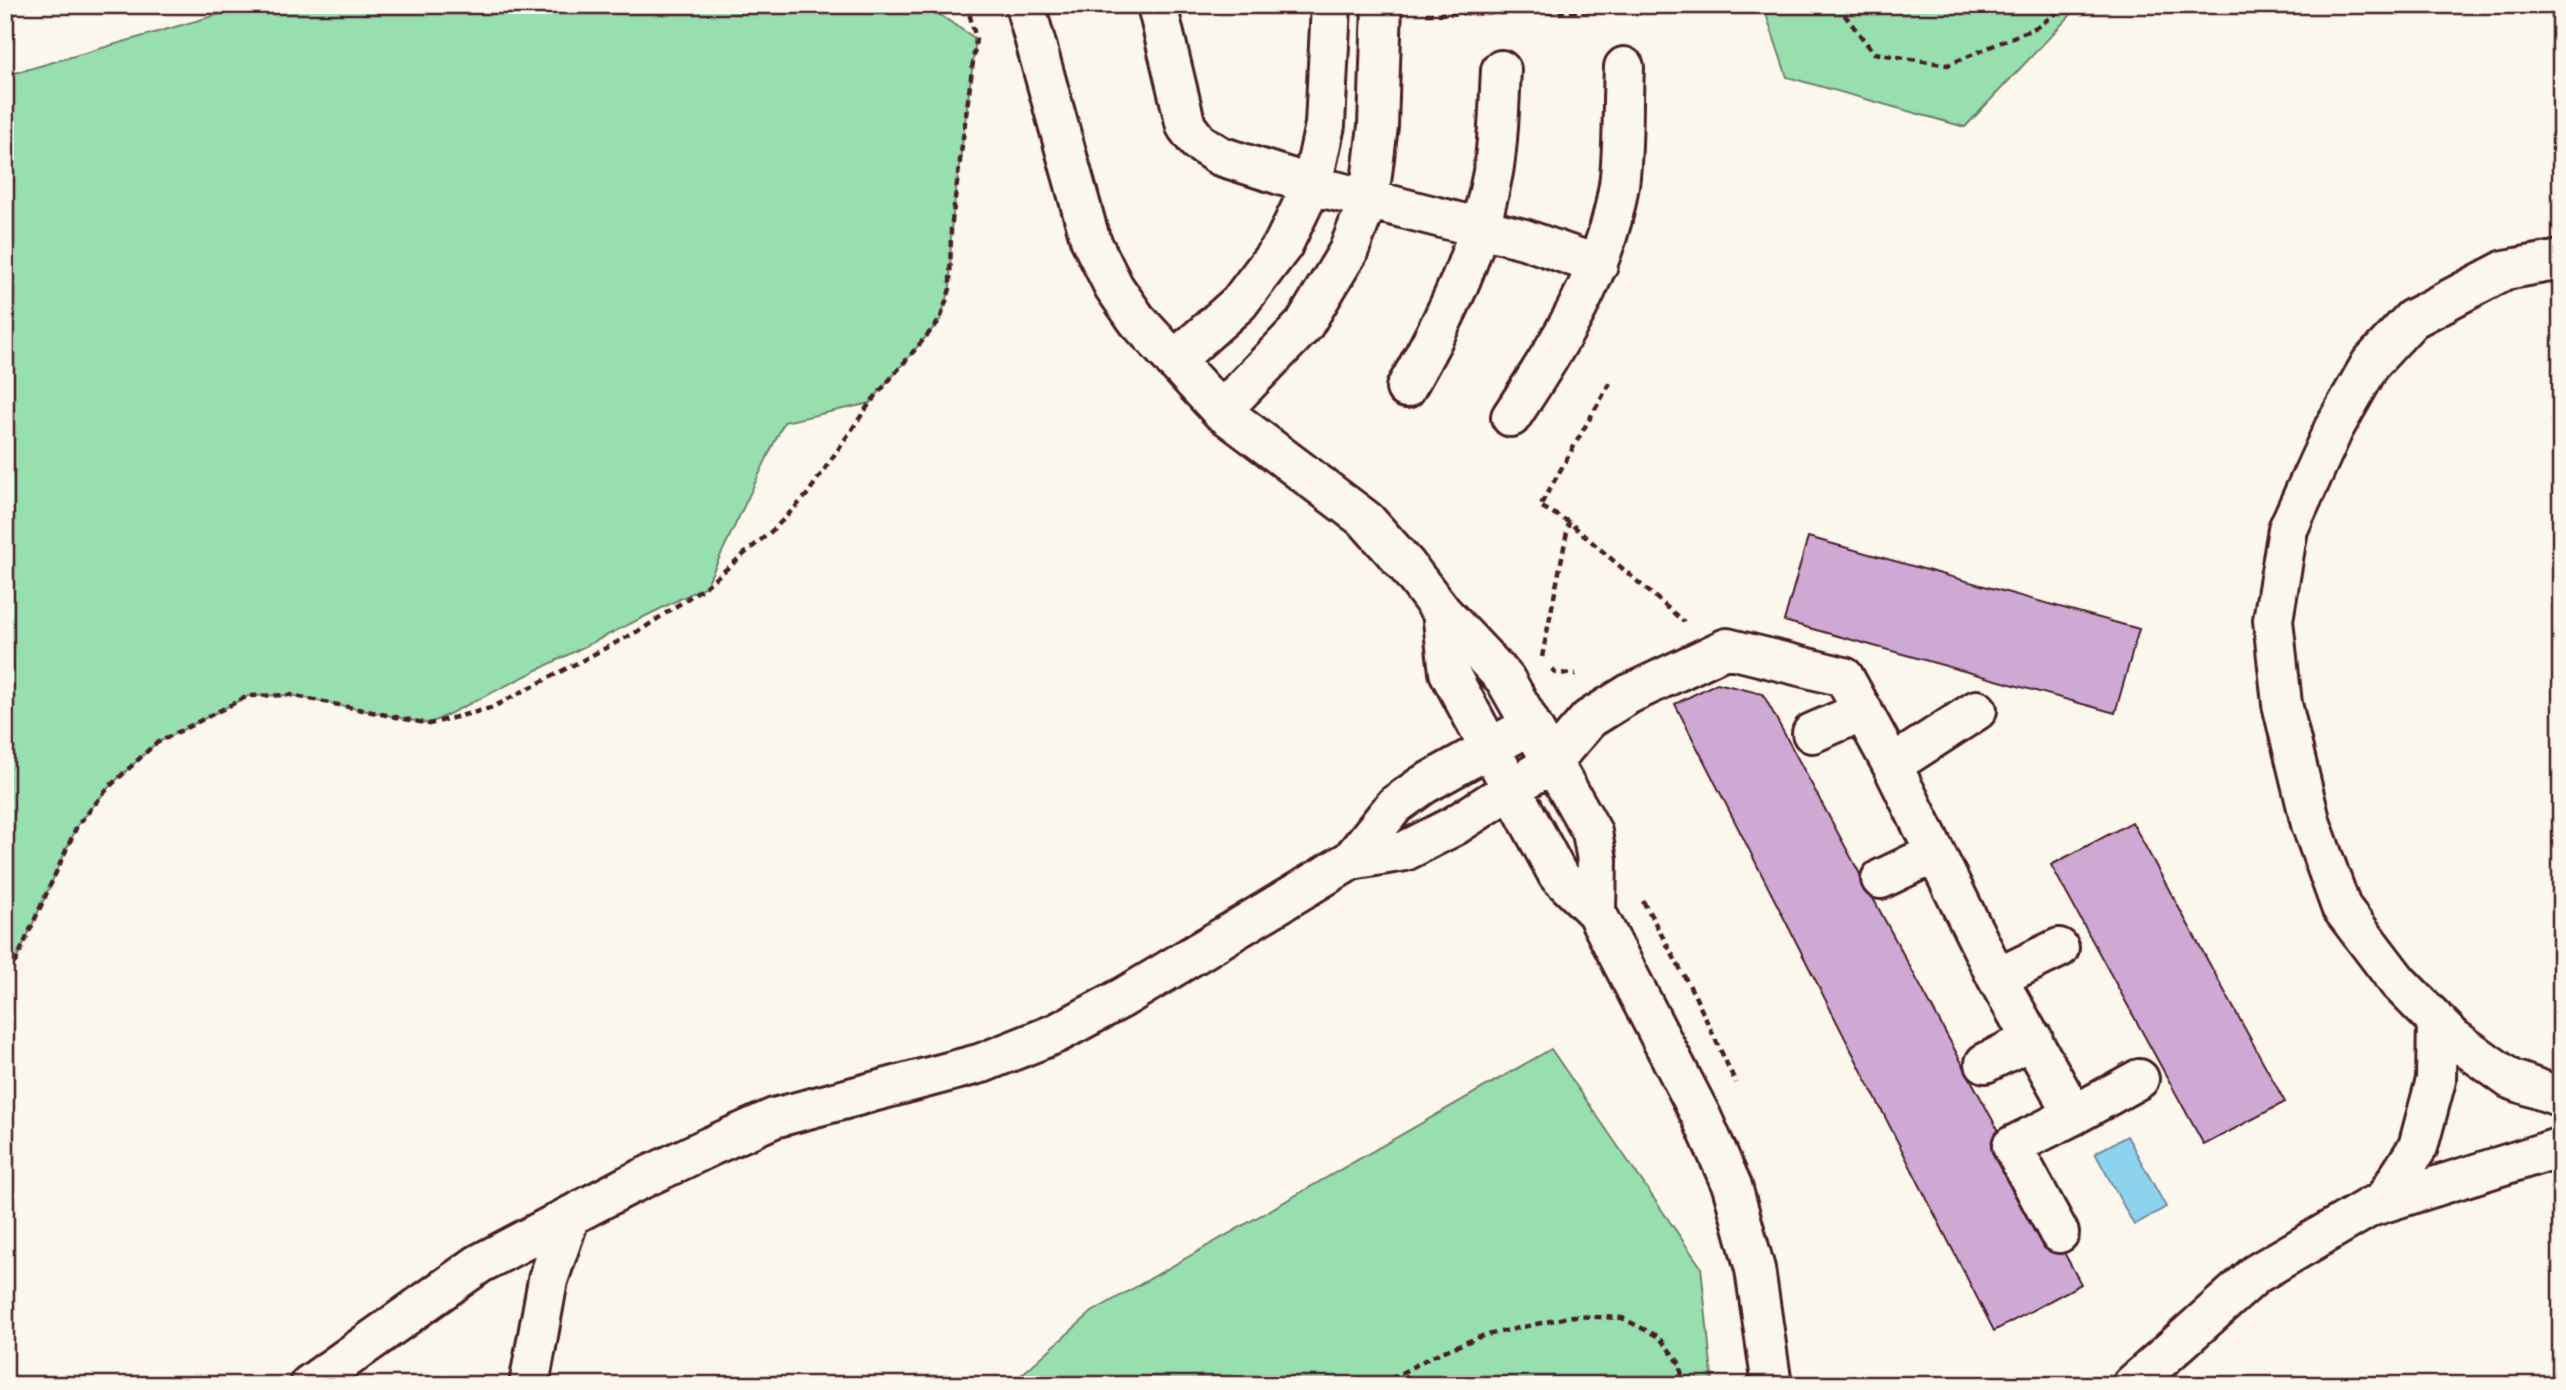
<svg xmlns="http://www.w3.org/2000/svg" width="2566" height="1390" font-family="Mynerve,sans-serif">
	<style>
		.green { fill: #97dfad; stroke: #707f6c; stroke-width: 2 }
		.water { fill: #8dd3ee; stroke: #728ba0; stroke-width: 2 }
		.building { fill: #cda9d3; stroke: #4a1f2b; stroke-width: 2 }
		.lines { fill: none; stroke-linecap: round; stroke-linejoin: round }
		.minor-casing { stroke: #4a1f2b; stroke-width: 44 }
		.path { stroke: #4a1f2b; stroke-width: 4.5; stroke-dasharray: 7 5; stroke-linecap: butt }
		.minor { stroke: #fbf7ec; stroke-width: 38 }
	</style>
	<rect width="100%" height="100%" fill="#fbf7ec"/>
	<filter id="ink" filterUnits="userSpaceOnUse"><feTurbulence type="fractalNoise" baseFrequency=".0143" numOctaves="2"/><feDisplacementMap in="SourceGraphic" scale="14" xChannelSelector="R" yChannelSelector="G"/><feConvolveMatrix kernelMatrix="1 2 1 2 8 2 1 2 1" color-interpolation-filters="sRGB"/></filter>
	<g filter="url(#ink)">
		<!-- green -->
		<path class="green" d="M251,5H925L976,39L951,229L950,289L940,320L870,403L784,422L706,586L429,724L291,695L248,696L155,744L109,787L77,826L16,961L5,972V76Z
			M1763,5H2080L1965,127L1787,77Z
			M1551,1049L1701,1267L1713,1385H1010L1092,1312Z"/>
		<!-- water -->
		<path class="water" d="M2127,1136L2166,1207L2134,1225L2095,1153Z"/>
		<!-- building -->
		<path class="building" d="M1808,537L2139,629L2115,713L1784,621Z
			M1717,683L1763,694L2081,1284L1994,1331L1675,704Z
			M2132,822L2285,1102L2204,1145L2051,865Z"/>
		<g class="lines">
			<!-- minor casing -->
			<g class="minor-casing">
				<path id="minor" d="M1025,5L1090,239L1114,287L1137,320L1221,411L1366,520L1407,566L1442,612L1505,679L1592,832L1597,860L1596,912L1701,1116L1732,1186L1755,1269L1771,1379
					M1157,5L1186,126L1198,142L1220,156L1312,185L1524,239L1598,265
					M2561,260L2505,270L2412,319L2371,363L2334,428L2288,529L2273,620L2282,704L2311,824L2341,907L2398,982L2453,1038L2510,1079L2561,1097
					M1174,361L1239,303L1283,245L1312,185L1325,125L1331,5
					M1406,388C1445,320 1479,251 1493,172C1499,139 1499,104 1501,70
					M1221,411L1304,325L1348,252L1369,198L1378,126L1382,5
					M1511,417C1558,346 1606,272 1619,185C1624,147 1622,106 1624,67
					M1442,612L1449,672L1558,875L1596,912
					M1812,733L1863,711
					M1892,765L1977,710
					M1351,860L1395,805L1423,785L1513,735
					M1881,879L1933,854
					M1997,978L2059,948
					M1985,1063L2033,1039
					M2382,1203L2418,1147L2436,1080L2437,1022
					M2059,1233L2012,1146L2074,1115
					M309,1385L479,1264L627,1186L711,1146L774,1118L982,1063L1057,1033L1124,997L1351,860L1405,851L1454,826L1551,763L1589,719L1629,694L1727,648L1844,677L1892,765L1997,978L2074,1115L2139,1079
					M529,1385L548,1280L570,1216
					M2132,1385L2256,1274L2370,1207L2561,1147"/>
			</g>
			<!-- path -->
			<path class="path" d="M1280,5L1288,12
				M1837,5L1874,53L1948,65L2039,26L2067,5
				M1426,14L1665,10L1697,5
				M1610,383L1540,506L1569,522L1684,622
				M1542,657L1569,522
				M1552,669L1555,673L1576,674
				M1643,901L1694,994L1736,1083
				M5,972L16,961L77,826L109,787L155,744L248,696L291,695L429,724L491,708L644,628L706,586L774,529L806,496L870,403L940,320L950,289L951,229L976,39L967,5
				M1380,1385L1432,1356L1482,1336L1573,1316L1622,1318L1659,1337L1681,1365L1682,1385"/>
			<!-- minor -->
			<use href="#minor" class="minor"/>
		</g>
	</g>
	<!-- margin -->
	<rect width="2566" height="1390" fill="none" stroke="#fbf7ec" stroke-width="28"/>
	<rect x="14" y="14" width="2538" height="1362" fill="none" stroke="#4a1f2b" stroke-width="2.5" filter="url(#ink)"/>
</svg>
